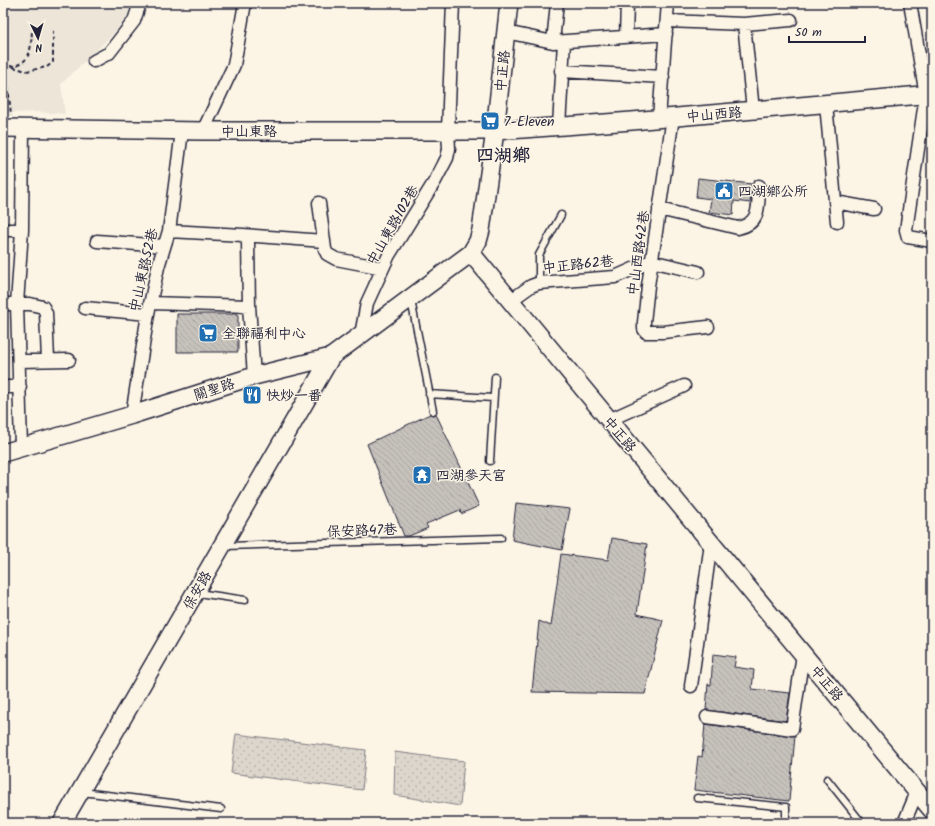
<svg xmlns="http://www.w3.org/2000/svg" width="935" height="826" font-family="Kalam,'LXGW WenKai TC',sans-serif">
	<style>
		.built { fill: #ece5d8 }
		.grass { fill: url(#grass-dots); stroke: #7f7c84 }
		.building { fill: url(#building-back-hatch); stroke: #22223b }
		.lines { fill: none; stroke-linecap: round; stroke-linejoin: round }
		.lane-casing { stroke: #22223b; stroke-width: 9 }
		.street-casing { stroke: #22223b; stroke-width: 15 }
		.secondary-casing { stroke: #22223b; stroke-width: 20 }
		.path { stroke: #22223b; stroke-width: 2; stroke-dasharray: 4 3; stroke-linecap: butt }
		.lane { stroke: #fcf5e5; stroke-width: 6 }
		.street { stroke: #fcf5e5; stroke-width: 12 }
		.secondary { stroke: #fcf5e5; stroke-width: 17 }
		.labels { text-anchor: middle; stroke-width: 3; stroke-linejoin: round; paint-order: stroke }
		.street-label { font-size: 14px; fill: #22223b; stroke: #fcf5e5 }
		.poi-label { font-size: 14px; fill: #22223b; stroke: #fcf5e5; text-anchor: start }
		.district-label { font-size: 18px; font-weight: bold; fill: #22223b; stroke: #fcf5e5 }
	</style>
	<defs>
		<pattern id="grass-dots" width="8" height="8" patternUnits="userSpaceOnUse"><rect width="8" height="8" fill="#dcd6cc"/><path d="M2 2h.1M6 6h.1" fill="none" stroke="#bcb7b0" stroke-width="1.8" stroke-linecap="round"/></pattern>
		<pattern id="building-back-hatch" width="6" height="6" patternUnits="userSpaceOnUse"><rect width="6" height="6" fill="#c6c1bb"/><path d="M-1 5l2 2M0 0l6 6M5-1l2 2" fill="none" stroke="#aaa6a2"/></pattern>
	</defs>
	<rect width="100%" height="100%" fill="#fcf5e5"/>
	<filter id="ink" filterUnits="userSpaceOnUse"><feTurbulence type="fractalNoise" baseFrequency=".025" numOctaves="2"/><feDisplacementMap in="SourceGraphic" scale="8" xChannelSelector="R" yChannelSelector="G"/><feConvolveMatrix kernelMatrix="1 2 1 2 8 2 1 2 1" color-interpolation-filters="sRGB"/></filter>
	<g filter="url(#ink)">
		<!-- built -->
		<path class="built" d="M3,3H134L133,15L61,84L65,114L37,112L3,113Z"/>
		<!-- grass -->
		<path class="grass" d="M236,734L366,750L362,790L231,773Z
			M395,752L464,761L460,806L394,795Z"/>
		<!-- building -->
		<path class="building" d="M698,178L752,184L750,203L734,201L733,215L709,212L711,199L696,197Z
			M177,314H238V352H177Z
			M430,414L433,415L436,414L479,506L461,514L460,510L426,524L428,528L409,536H404L367,444Z
			M516,503L570,509L562,550L512,540Z
			M612,538L647,544L637,614L663,620L645,694L532,692L539,621L551,626L561,554L608,560Z
			M713,654L736,657L734,667L754,670L752,689L790,693L786,721L706,710L708,684L711,685Z
			M705,724L795,736L789,801L694,790L698,756L702,757Z"/>
		<g class="lines">
			<!-- lane casing -->
			<g class="lane-casing">
				<path id="lane" d="M539,283V255L561,215
					M411,300L433,411
					M429,394L493,398
					M490,461L495,377
					M225,546L501,538
					M198,593L245,600
					M827,779L862,823
					M82,792L221,809
					M697,798L786,807V823"/>
			</g>
			<!-- street casing -->
			<g class="street-casing">
				<path id="street" d="M557,3L553,42L666,34
					M910,3L926,95L906,230L908,237L932,241
					M667,21L744,24L791,20
					M744,24L753,110
					M506,32L553,42
					M626,37L627,3
					M94,61L109,53L134,21L140,3
					M561,71L663,77
					M826,104L837,222
					M673,117L648,286L644,322V329L646,332H663L708,327
					M659,118L668,3
					M559,126L564,42
					M203,131L234,65L245,3
					M835,202L874,209
					M319,203L325,249L327,254L336,259L383,268
					M659,209L738,228C761,223 758,206 759,186
					M3,230H22
					M169,231L243,235L248,241L249,306L254,376
					M243,235L324,241
					M97,241L164,246
					M510,301L531,286L539,283L615,277L651,261L698,272
					M150,303L249,306
					M3,304H30L43,307L46,313L48,360
					M85,308L148,314
					M361,335L367,303L389,255L435,181L447,158L449,149L448,130L453,3
					M19,361L69,360
					M3,387H20
					M132,415L148,314L158,267L169,231L182,131
					M609,420L684,386
					M21,447L17,304L22,230L23,128
					M691,686L711,543
					M707,717L792,729L803,654
					M904,823L917,792"/>
			</g>
			<!-- secondary casing -->
			<g class="secondary-casing">
				<path id="secondary" d="M3,128L203,131H495L632,121L932,94
					M471,253L932,810
					M3,453L132,415L254,376L331,357L471,253L478,241L481,230L495,131L509,3
					M62,823L331,357"/>
			</g>
			<!-- path -->
			<path class="path" d="M3,66C30,68 31,52 32,30
				M6,66L11,115
				M13,67L26,71L47,67L53,62V30"/>
			<!-- lane -->
			<use href="#lane" class="lane"/>
			<!-- street -->
			<use href="#street" class="street"/>
			<!-- secondary -->
			<use href="#secondary" class="secondary"/>
		</g>
	</g>
	<!-- icons -->
	<defs>
		<g id="supermarket-square" transform="scale(1)"><rect x="-9" y="-9" width="18" height="18" rx="4" fill="#1f6fb2" stroke="#fcf5e5"/><path d="M-6-5.5h2.5l.6 2H6L4.5 2H-2.5L-4.4-4H-6ZM-1.5 3.2a1.3 1.3 0 1 0 .1 0ZM3 3.2a1.3 1.3 0 1 0 .1 0Z" fill="#fff"/></g>
		<g id="civic-square" transform="scale(1)"><rect x="-9" y="-9" width="18" height="18" rx="4" fill="#1f6fb2" stroke="#fcf5e5"/><path d="M-.6-6.5H3V-4.5H.6V-3L4-1V1h2V6H-6V1h2V-1L-.6-3ZM-1.2 2.5V6h2.4V2.5Z" fill="#fff"/></g>
		<g id="restaurant-square" transform="scale(1)"><rect x="-9" y="-9" width="18" height="18" rx="4" fill="#1f6fb2" stroke="#fcf5e5"/><path d="M-5-6h1v4h1v-4h1v4h1v-4h1v5L-1.5 .5V6h-2V.5L-5-1ZM5-6V6H3V1.5H1.5Q1.5-4 5-6Z" fill="#fff"/></g>
		<g id="temple-square" transform="scale(1)"><rect x="-9" y="-9" width="18" height="18" rx="4" fill="#1f6fb2" stroke="#fcf5e5"/><path d="M0-6L5-2H3V0L6.5 2.5H4V6H1.5V3h-3V6H-4V2.5H-6.5L-3 0V-2H-5Z" fill="#fff"/></g>
	</defs>
	<g fill-rule="evenodd">
		<use href="#supermarket-square" x="490" y="121"/>
		<use href="#civic-square" x="724" y="191"/>
		<use href="#supermarket-square" x="208" y="333"/>
		<use href="#restaurant-square" x="252" y="395"/>
		<use href="#temple-square" x="422" y="475"/>
	</g>
	<g class="labels">
		<!-- street labels -->
		<g class="street-label">
			<text transform="translate(502 71) rotate(-84)" y="5">中正路</text>
			<text transform="translate(714 114) rotate(-5)" y="5">中山西路</text>
			<text x="249" y="136">中山東路</text>
			<text transform="translate(392 225) rotate(-60)" y="5">中山東路102巷</text>
			<text transform="translate(638 253) rotate(-82)" y="5">中山西路42巷</text>
			<text transform="translate(578 264) rotate(-6)" y="5">中正路62巷</text>
			<text transform="translate(143 270) rotate(-77)" y="5">中山東路52巷</text>
			<text transform="translate(214 389) rotate(-18)" y="5">關聖路</text>
			<text transform="translate(620 434) rotate(50)" y="5">中正路</text>
			<text transform="translate(362 530) rotate(-2)" y="5">保安路47巷</text>
			<text transform="translate(197 590) rotate(-60)" y="5">保安路</text>
			<text transform="translate(827 683) rotate(50)" y="5">中正路</text>
		</g>
		<!-- poi labels -->
		<g class="poi-label">
			<text x="504" y="126">7-Eleven</text>
			<text x="738" y="196">四湖鄉公所</text>
			<text x="222" y="338">全聯福利中心</text>
			<text x="266" y="400">快炒一番</text>
			<text x="436" y="480">四湖參天宮</text>
		</g>
		<!-- district labels -->
		<g class="district-label">
			<text x="503" y="161">四湖鄉</text>
		</g>
	</g>
	<!-- margin -->
	<rect width="935" height="826" fill="none" stroke="#fcf5e5" stroke-width="16"/>
	<rect x="8" y="8" width="919" height="810" fill="none" stroke="#22223b" stroke-width="1.5" filter="url(#ink)"/>
	<!-- north arrow -->
	<g transform="translate(38 38) rotate(175)" stroke="#fcf5e5" stroke-width="3" paint-order="stroke">
	<path d="M0-3L7 15L0 10L-7 15Z" fill="#22223b"/>
	<text y="-6" font-size="11" font-weight="bold" text-anchor="middle" fill="#22223b">N</text>
	</g>
	<!-- scale -->
	<path d="M789 36v6h76v-6" fill="none" stroke="#22223b" stroke-width="2"/>
	<text x="795" y="36" font-size="12" fill="#22223b" stroke="#fcf5e5" stroke-width="3" paint-order="stroke">50 m</text>
</svg>
